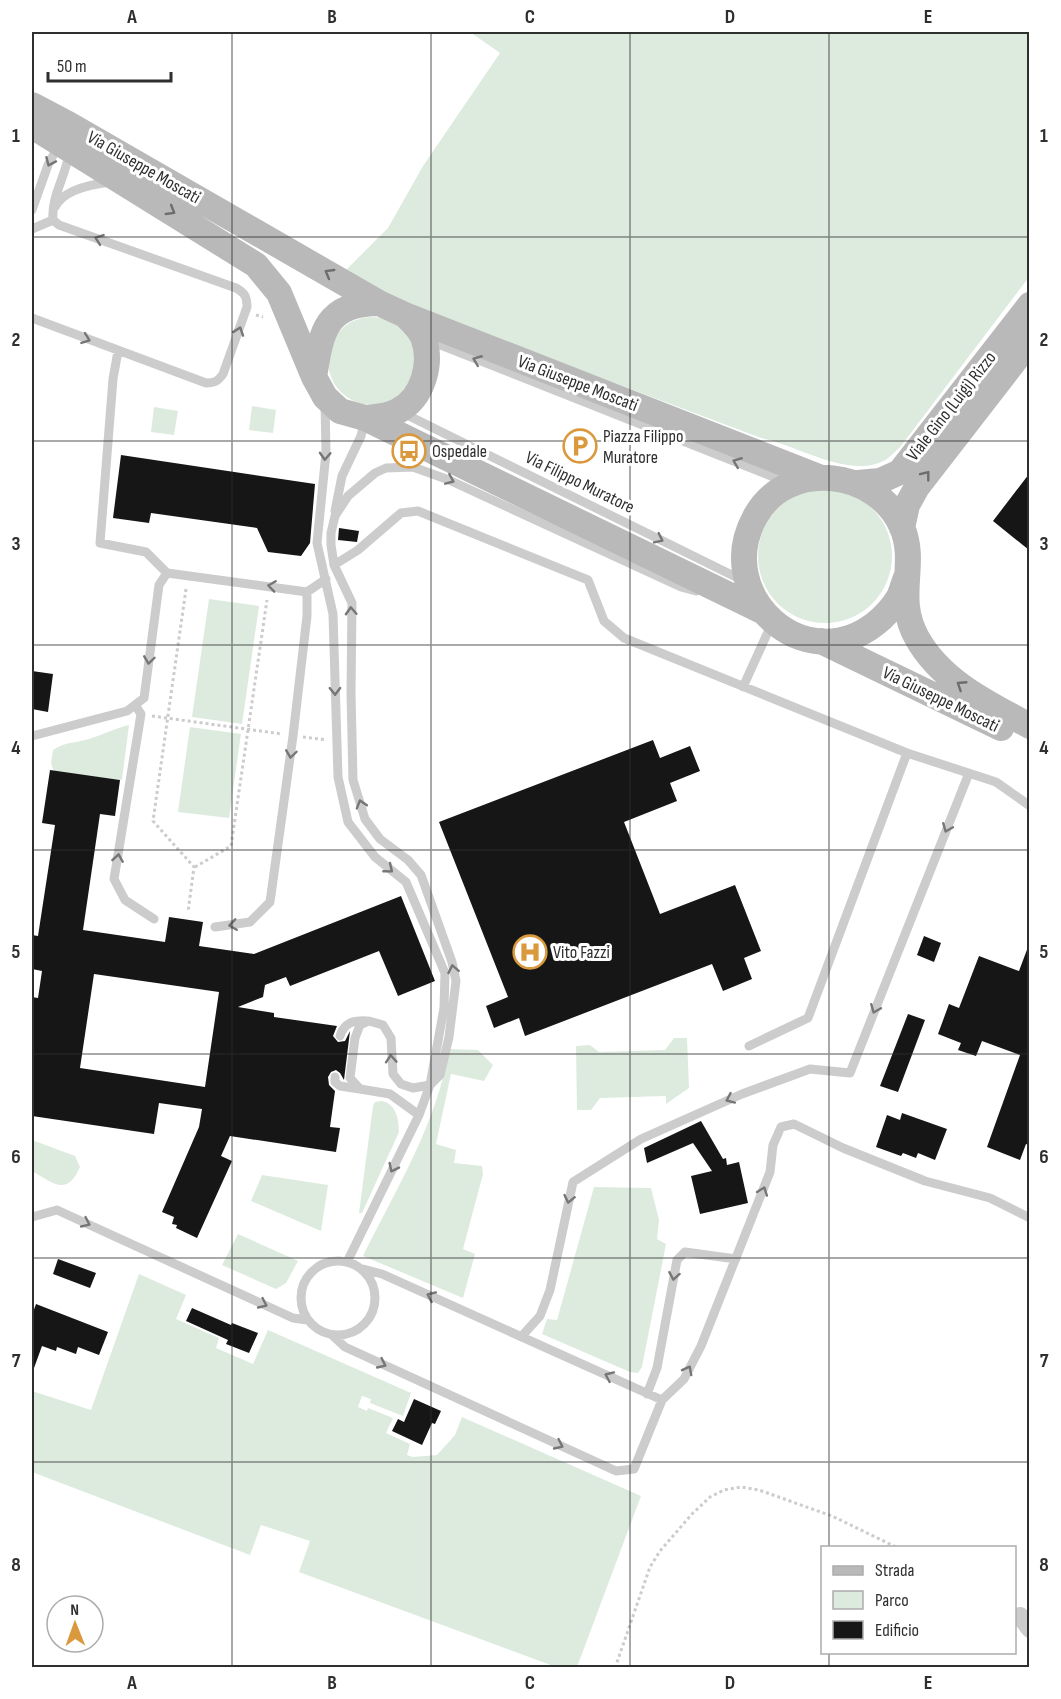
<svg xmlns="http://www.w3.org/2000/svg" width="1061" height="1699" font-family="'Sofia Sans Condensed',sans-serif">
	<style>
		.green { fill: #ddebdf }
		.building { fill: #161616; fill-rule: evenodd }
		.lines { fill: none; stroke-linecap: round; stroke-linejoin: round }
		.path { stroke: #ccc; stroke-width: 3; stroke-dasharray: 3 3; stroke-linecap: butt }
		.lane { stroke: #ccc; stroke-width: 9 }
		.street { stroke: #ccc; stroke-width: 18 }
		.secondary { stroke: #b9b9b9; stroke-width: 26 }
		.oneway { stroke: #767676 }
		.oneway2 { stroke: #6d6d6d }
		.grid { fill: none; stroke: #2f2f2f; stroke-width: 1.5; stroke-opacity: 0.55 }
		.labels { text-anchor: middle; stroke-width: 6; stroke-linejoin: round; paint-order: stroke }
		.street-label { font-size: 18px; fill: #2f2f2f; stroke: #fff }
		.poi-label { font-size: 18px; fill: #2f2f2f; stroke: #fff; text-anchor: start }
		.neatline { fill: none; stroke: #2f2f2f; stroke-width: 2 }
		.grid-label { font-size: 20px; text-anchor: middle; font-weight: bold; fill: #2f2f2f }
	</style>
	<rect width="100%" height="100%" fill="#fff"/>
	<!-- green -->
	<path class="green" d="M470,32H1029V277L901,446C897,450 892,455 887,459C851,481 798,445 761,438L468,328L388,296L346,270L388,228L423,166L500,53Z
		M328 361a44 44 0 1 1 88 0a44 44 0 1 1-88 0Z
		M252,406L276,410L273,433L249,430Z
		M154,407L178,411L174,435L151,432Z
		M758 556a67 67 0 1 1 134 0a67 67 0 1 1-134 0Z
		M209,599L259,606L242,724L192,717Z
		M129,725L122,780L54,772L51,763L53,750C64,742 76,743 89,739C103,735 115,728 129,725Z
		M190,727L241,734L229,818L178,812Z
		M674,1038H687L689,1088L666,1104V1096L600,1098L591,1110H577L576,1046L590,1045L599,1052L665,1050Z
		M449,1049L478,1050L493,1065L484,1081L451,1074L436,1144L456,1150L454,1163L482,1166L483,1174L463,1249L475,1254L463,1298L363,1256C396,1189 437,1124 449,1049Z
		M381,1101C396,1103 399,1119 399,1132L362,1213H359L373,1106L375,1102Z
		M32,1140L75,1156L80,1167C67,1197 53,1183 32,1171Z
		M262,1175L328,1185L321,1231L251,1201Z
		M594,1187L651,1188L659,1220L657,1239L666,1244L642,1367L638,1373L630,1372L542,1334L547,1319L557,1320Z
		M238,1234L298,1261L286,1283L276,1289L222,1265Z
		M139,1274L186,1295L176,1319L219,1338L216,1348L253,1364L268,1330L411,1393L403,1416L370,1403L371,1399L362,1396L358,1407L367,1411L368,1408L393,1418L386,1433L410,1444L407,1455L413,1457L437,1455L455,1435L462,1417L641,1496L577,1667H556L299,1572L310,1541L261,1525L250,1555L32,1472V1391L91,1410Z"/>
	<!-- building -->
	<path class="building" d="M121,455L315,484L310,543L301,556L268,552L257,528L151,513L149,523L113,518Z
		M1029,474V550L993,521Z
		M339,528L359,531L357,542L338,540Z
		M32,671L53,674L48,712L32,709Z
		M653,740L660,758L690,746L700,771L670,783L677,801L624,822L660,914L735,885L761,951L744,958L752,979L723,991L712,964L525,1036L519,1018L494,1028L486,1006L508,997L439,822Z
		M50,770L120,780L115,816L100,814L83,930L165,942L169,917L203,922L199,946L254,954L401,896L435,981L398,996L379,951L290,986L286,977L265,985L263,997L238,1007L274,1013V1017L337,1026L333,1036L338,1042L345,1041L350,1031L344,1080L340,1073L336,1070L331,1072L328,1077L329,1085L335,1091L330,1127L340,1128L336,1152L230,1136L221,1156L232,1161L197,1238L176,1228L177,1225L172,1224L174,1217L162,1212L199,1127L202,1109L159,1103L154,1134L32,1116V997L38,998L42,971L32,969V935L38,936L55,825L42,823ZM94,974L219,992L205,1087L80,1068Z
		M924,936L941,943L934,962L917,955Z
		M1028,947L1029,1145L1026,1144L1020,1160L987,1147L1020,1055L982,1041L976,1056L958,1050L961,1043L938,1034L949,1004L959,1008L979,956L1019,971Z
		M908,1014L925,1020L898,1092L880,1086Z
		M902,1113L947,1129L935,1160L918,1153L916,1158L903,1153L901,1156L876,1147L887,1115L900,1120Z
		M701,1121L723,1159L726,1158L727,1165L739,1162L748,1203L700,1214L691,1176L712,1171L693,1143L647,1163L644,1148Z
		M58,1259L96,1273L90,1288L53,1274Z
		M36,1304L108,1332L99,1355L78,1347L76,1354L57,1347L56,1351L42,1346L34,1368H32V1315Z
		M192,1308L231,1325L232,1323L258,1333L249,1353L226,1344L228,1340L186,1321Z
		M414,1399L441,1411L435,1424L432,1423L422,1445L392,1431L398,1419L404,1422Z"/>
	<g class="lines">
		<!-- path -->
		<path class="path" d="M256,315L263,317
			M186,589L153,821L194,867L188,912
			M152,716L282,734
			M303,737L327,740
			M195,867L231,846L267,600
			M615,1668L650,1567L660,1551L692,1514L710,1497L724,1490L741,1487L759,1490L832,1516L898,1548"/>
		<!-- lane -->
		<path class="lane" d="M55,207C64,189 93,184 111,182
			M32,210L48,165L58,146
			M32,229L53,220
			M32,318L206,383C215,383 218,381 223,374L247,307C247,297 245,293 236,288L59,225L53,220C51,196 66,176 69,153
			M428,340L786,482
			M118,351L113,379L100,543L146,552L167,573
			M325,403L326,453L317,543L333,614L338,777L348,822L375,857L406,882L445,973L444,1008L430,1085L419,1115L347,1262
			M401,412L744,581
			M335,511L342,476L361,436L365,419
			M334,565L358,550L401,513L418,511L588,580L604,621L624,638L907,753L808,1018L749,1046
			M743,687L772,623
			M135,705L141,714L114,879L125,900L154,919
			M32,736L127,711L144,698L159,585L167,573L307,592L326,579
			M907,753L996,782L1030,806
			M215,927L250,922L270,902L293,736L307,616V592
			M340,1036C344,1023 353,1020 367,1021
			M335,1077V1082L340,1086L360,1089
			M419,1115L390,1094L360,1089L350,1078L355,1038L360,1025L369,1021L383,1025L391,1038L393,1074L401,1084L413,1088L430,1085L440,1075L449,1037L456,981L452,962L421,875L408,860L380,839L365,819L353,780L351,693L352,603L334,565L331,545V533L335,516L348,496L375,473L386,468L413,467L449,480L681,587L696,591
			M32,1217L57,1210L293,1318L307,1320
			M301 1298a37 37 0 1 1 74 0a37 37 0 1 1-74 0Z
			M363,1269L382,1274L662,1400
			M332,1335L345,1347L616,1471L634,1469L662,1400L684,1379L701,1346L770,1172L773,1145L781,1127L794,1124L843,1148L925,1181L990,1198L1030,1218
			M521,1337L540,1316L550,1290L573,1182L641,1139L742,1094L810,1069L850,1073L969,773
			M647,1394L657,1368L677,1260L685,1252L736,1259"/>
		<!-- street -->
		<path class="street" d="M1020,1616L1030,1629"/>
		<!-- secondary -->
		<path class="secondary" d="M32,105L68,124L379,303L405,315L819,477
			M32,126L256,265L279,293L314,377L325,397L340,411L365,418L762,611
			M314,377C321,333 325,303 379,303
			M365,418C376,417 387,417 398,411C423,398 433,363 423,337C419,328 412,322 405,315
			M858,483L880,481L900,472L1030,305
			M902,528L907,505L917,487L1030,341
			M907,575C904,582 902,590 899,597C893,607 884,617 875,624C804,679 712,595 755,517C787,458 877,469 902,527C918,565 894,597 917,638C941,681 987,703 1030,726
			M821,641L1001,728"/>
	</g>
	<!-- one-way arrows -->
	<defs><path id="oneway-chevron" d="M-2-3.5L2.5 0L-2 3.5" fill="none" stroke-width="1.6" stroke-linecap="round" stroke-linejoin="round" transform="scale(1.5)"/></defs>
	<g class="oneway">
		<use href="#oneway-chevron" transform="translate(50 162) rotate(114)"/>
		<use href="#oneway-chevron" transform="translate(99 239) rotate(-160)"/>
		<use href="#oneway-chevron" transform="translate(239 331) rotate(-71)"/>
		<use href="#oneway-chevron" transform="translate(86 339) rotate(20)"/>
		<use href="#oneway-chevron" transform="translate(477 360) rotate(-158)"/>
		<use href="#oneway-chevron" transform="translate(325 456) rotate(93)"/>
		<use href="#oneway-chevron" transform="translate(737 462) rotate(-158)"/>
		<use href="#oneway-chevron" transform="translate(450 480) rotate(23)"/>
		<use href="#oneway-chevron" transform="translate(659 539) rotate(26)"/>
		<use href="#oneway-chevron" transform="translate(272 586) rotate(-172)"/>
		<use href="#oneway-chevron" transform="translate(351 611) rotate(-93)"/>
		<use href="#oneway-chevron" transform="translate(149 660) rotate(98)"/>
		<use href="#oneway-chevron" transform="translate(335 691) rotate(89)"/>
		<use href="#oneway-chevron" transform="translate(291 754) rotate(98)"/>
		<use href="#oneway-chevron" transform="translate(361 804) rotate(-107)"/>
		<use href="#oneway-chevron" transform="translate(947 828) rotate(112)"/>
		<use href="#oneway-chevron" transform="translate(118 858) rotate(-81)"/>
		<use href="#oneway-chevron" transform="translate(389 869) rotate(39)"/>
		<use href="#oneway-chevron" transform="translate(233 925) rotate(172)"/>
		<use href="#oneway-chevron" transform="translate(453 969) rotate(-101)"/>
		<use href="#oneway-chevron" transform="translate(875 1009) rotate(112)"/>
		<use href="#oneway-chevron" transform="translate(391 1059) rotate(-94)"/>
		<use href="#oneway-chevron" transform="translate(730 1099) rotate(156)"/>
		<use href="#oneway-chevron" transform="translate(393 1168) rotate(116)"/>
		<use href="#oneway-chevron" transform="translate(763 1191) rotate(-70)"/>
		<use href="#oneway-chevron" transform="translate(569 1199) rotate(102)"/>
		<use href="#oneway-chevron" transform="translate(86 1223) rotate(25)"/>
		<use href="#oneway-chevron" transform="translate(674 1276) rotate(100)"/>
		<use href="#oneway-chevron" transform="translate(431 1296) rotate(-156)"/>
		<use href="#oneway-chevron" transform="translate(263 1304) rotate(25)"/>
		<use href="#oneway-chevron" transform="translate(382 1364) rotate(25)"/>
		<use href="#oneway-chevron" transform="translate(688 1370) rotate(-62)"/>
		<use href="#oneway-chevron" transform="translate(609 1376) rotate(-156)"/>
		<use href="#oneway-chevron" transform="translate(559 1445) rotate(25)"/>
	</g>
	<g class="oneway2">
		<use href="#oneway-chevron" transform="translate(171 211) rotate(31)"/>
		<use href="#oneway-chevron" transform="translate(329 273) rotate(-150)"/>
		<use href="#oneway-chevron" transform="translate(926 475) rotate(-52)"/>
		<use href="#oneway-chevron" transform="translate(961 685) rotate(-147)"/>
	</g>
	<!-- grid -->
	<path class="grid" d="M232,32V1668M431,32V1668M630,32V1668M829,32V1548M32,237H1030M32,441H1030M32,645H1030M32,850H1030M32,1054H1030M32,1258H1030M32,1462H1030M829,1652V1668"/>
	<!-- icons -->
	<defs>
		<g id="parking-ring" transform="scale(1.725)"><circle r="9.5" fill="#fff" stroke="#da993c" stroke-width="1.5"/><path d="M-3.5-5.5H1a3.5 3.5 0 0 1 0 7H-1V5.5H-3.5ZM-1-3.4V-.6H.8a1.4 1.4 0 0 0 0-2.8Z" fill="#da993c"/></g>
		<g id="bus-ring" transform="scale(1.725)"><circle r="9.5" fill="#fff" stroke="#da993c" stroke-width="1.5"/><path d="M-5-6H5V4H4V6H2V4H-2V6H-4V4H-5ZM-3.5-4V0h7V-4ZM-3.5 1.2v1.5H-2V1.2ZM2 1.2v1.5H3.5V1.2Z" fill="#da993c"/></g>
		<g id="hospital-ring" transform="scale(1.725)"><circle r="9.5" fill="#fff" stroke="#da993c" stroke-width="1.5"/><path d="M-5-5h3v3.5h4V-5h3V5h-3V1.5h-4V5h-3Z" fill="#da993c"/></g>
	</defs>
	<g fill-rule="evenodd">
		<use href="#parking-ring" x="580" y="446"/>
		<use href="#bus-ring" x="409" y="451"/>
		<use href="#hospital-ring" x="530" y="952"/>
	</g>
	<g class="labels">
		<!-- street labels -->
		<g class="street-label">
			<text transform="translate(144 167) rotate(30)" y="6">Via Giuseppe Moscati</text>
			<text transform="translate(578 383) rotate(21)" y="6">Via Giuseppe Moscati</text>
			<text transform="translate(951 406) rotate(-52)" y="6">Viale Gino (Luigi) Rizzo</text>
			<text transform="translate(580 482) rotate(26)" y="6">Via Filippo Muratore</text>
			<text transform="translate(941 699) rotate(26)" y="6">Via Giuseppe Moscati</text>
		</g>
		<!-- poi labels -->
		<g class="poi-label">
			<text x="603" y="442">Piazza Filippo<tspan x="603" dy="21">Muratore</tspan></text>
			<text x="432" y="457">Ospedale</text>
			<text x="553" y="958">Vito Fazzi</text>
		</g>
	</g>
	<!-- border -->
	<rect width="1061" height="1699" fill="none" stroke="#ffffff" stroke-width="66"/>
	<!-- legend -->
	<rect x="821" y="1546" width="195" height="108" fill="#ffffff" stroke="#acacac" stroke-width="1.5"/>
	<rect x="833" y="1566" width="30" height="9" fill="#b9b9b9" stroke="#acacac" stroke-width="1.5"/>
	<text x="875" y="1576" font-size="18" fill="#2f2f2f">Strada</text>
	<rect x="833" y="1591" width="30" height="18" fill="#ddebdf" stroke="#acacac" stroke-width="1.5"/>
	<text x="875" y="1606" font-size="18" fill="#2f2f2f">Parco</text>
	<rect x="833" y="1621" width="30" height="18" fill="#161616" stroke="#acacac" stroke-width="1.5"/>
	<text x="875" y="1636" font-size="18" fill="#2f2f2f">Edificio</text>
	<!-- north arrow -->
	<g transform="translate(75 1624) rotate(359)"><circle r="28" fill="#ffffff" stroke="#acacac" stroke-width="1.5"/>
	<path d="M0-4.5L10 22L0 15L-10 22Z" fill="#da993c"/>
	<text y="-9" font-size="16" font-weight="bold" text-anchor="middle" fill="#2f2f2f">N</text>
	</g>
	<!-- scale -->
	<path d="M48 72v9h123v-9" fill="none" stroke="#2f2f2f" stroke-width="3"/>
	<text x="57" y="72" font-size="18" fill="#2f2f2f" stroke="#ffffff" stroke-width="4.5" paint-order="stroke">50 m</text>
	<rect x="33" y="33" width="995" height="1633" class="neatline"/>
	<g class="grid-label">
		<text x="132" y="23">A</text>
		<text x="332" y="23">B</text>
		<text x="530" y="23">C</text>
		<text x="730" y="23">D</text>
		<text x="928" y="23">E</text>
		<text x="16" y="142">1</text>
		<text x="1044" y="142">1</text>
		<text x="16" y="346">2</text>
		<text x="1044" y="346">2</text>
		<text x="16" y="550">3</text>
		<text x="1044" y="550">3</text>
		<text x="16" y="754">4</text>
		<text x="1044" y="754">4</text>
		<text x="16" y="958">5</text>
		<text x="1044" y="958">5</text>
		<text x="16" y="1163">6</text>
		<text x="1044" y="1163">6</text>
		<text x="16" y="1367">7</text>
		<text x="1044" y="1367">7</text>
		<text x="16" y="1571">8</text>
		<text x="1044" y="1571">8</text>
		<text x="132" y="1689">A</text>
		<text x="332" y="1689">B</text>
		<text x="530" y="1689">C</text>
		<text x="730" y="1689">D</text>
		<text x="928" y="1689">E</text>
	</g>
</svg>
